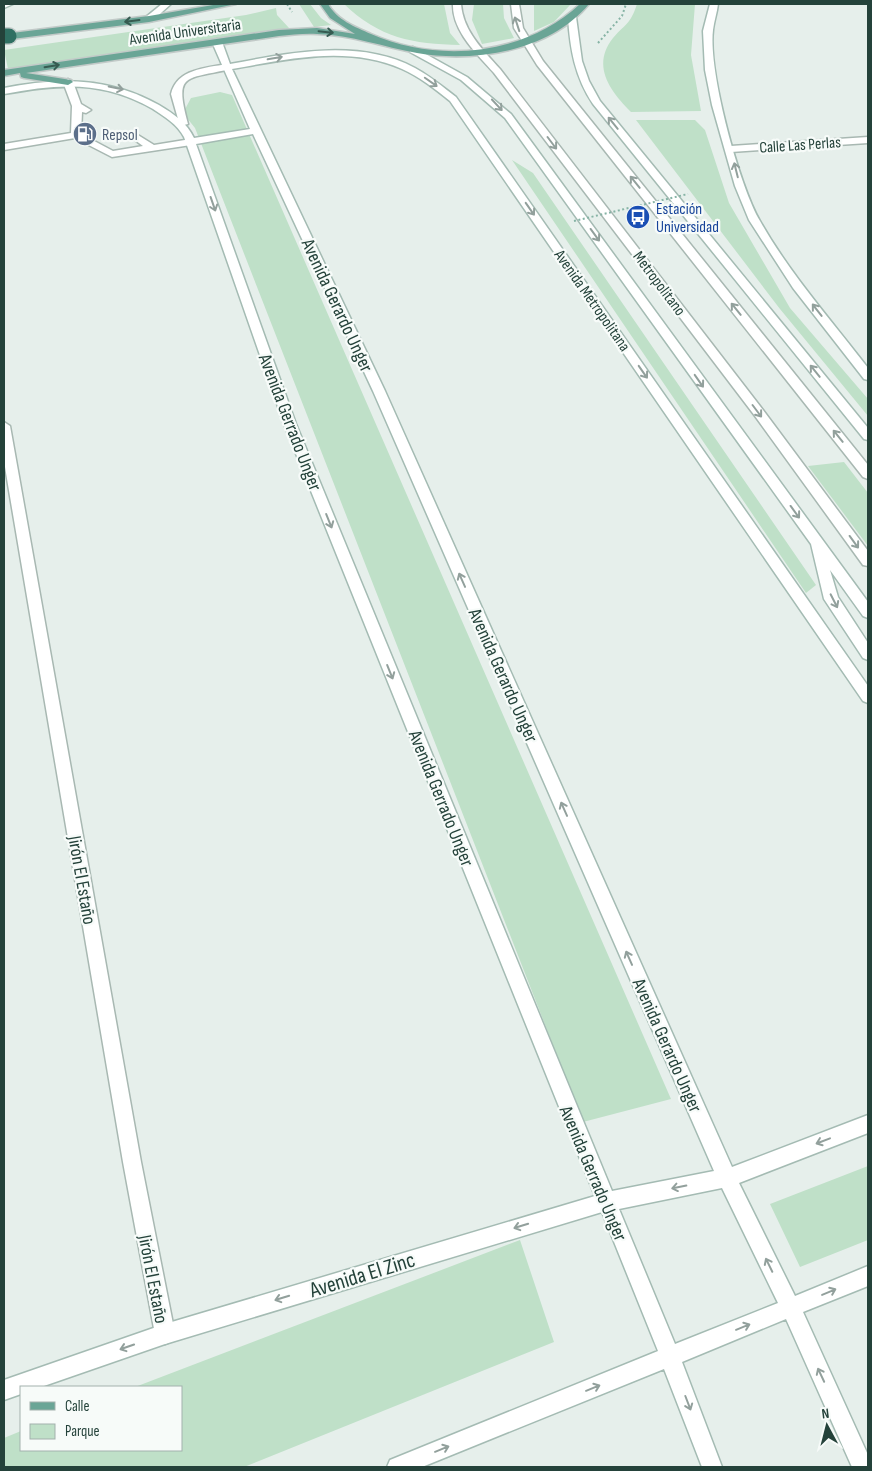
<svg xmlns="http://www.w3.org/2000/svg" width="872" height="1471" font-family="'Sofia Sans Condensed',sans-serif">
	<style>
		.green { fill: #bfe0c8 }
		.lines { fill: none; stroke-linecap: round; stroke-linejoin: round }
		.lane-casing { stroke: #a8b8b2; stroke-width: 3 }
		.street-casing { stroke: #a8b8b2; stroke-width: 3 }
		.secondary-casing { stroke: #a4bbb3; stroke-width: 3 }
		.primary-casing { stroke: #c2cac8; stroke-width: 3 }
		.highway-casing { stroke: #c2cac8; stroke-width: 18 }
		.path { stroke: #86b3a5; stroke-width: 2; stroke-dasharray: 2 2.5; stroke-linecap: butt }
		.lane { fill: #fff; fill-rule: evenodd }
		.street { fill: #fff; fill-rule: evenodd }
		.secondary { fill: #fff; fill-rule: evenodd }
		.primary { fill: #6aa596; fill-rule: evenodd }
		.highway { stroke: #2f6f62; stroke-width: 15 }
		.path-bridge { stroke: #86b3a5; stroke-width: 2; stroke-dasharray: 2 2.5; stroke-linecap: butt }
		.oneway { stroke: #365b51 }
		.oneway2 { stroke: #92a09c }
		.labels { text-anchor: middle; stroke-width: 4.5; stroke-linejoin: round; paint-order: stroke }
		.far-street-label { font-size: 16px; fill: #24423a; stroke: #f7fbf9 }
		.far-service-label { font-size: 16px; fill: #4e5e75; stroke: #f7fbf9; text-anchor: start }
		.far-transit-label { font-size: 16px; fill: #164399; stroke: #f7fbf9; text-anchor: start }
		.street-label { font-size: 19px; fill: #24423a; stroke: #f7fbf9 }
		.near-street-label { font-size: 22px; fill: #24423a; stroke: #f7fbf9 }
	</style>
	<rect width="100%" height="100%" fill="#e6efeb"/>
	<!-- green -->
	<path class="green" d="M299,4H310L321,18L331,25L314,27Z
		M344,4H444L450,33L460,45C413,44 379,38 344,4Z
		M474,4H503L504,18L514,38L482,44L472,20Z
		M534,4H571L554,22L534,31Z
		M637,4H695L691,55L701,111L631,112C610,91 591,66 613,38C626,23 630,25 637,4Z
		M276,8L277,15L290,29L8,69L4,50L246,15Z
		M220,92L232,95L671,1099L583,1122L195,128L183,113L191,98Z
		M636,120H695L705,130L729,203L790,308L868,399V416L780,309Z
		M512,160L533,173L816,585L806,593Z
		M844,462L868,493V546L808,466Z
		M868,1166V1240L800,1267L770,1204Z
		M520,1240L554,1342L244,1467H4V1438L21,1431V1450H181V1387H135Z"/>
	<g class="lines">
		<!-- lane casing -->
		<g class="lane-casing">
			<path id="lane" d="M453,4H461C463,31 483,50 500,69L763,410L868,551V566L863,565L755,416L494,73C477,54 452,31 453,4Z
				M511,4H519L523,28L543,61L868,465V479L863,477L537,65L514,28Z
				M68,79L73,82L81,104L91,110L86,113L82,112L81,134L113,151L143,146L128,135L133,132L154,145L191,139L196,142L191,145L112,157L75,138L4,150V144L71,133L72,106L63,82Z"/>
		</g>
		<!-- street casing -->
		<g class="street-casing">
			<path id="street" d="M227,64L230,65V69C185,80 174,72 188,124L180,126L171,94C177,69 205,68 227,64Z
				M868,137V143L731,152L726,149L731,146Z
				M4,422L10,426L141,1162L175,1334L172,1341L165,1344L158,1341L155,1334L123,1162L4,461Z"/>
		</g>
		<!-- secondary casing -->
		<g class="secondary-casing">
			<path id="secondary" d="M4,4H13L4,8Z
				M162,4H171L152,21H146V17Z
				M710,4H718C717,13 714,21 713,30C708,71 739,185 760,221C790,274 831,320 868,368V380L864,379L793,288L749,220L735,186L712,105L705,70L703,31Z
				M572,14L576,17L582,61L589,81L600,101L868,428V440L864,439L593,104C575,77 570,49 568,17Z
				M217,39L222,42L230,64C290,53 358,38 415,68C430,76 443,87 456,97L868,686V703L863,701L450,101C435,89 420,77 402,69C348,45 288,59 232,69L385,391L732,1167L868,1115V1133L739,1183L795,1296L868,1266V1286L803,1312L868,1455V1467H852L786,1319L682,1362L722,1467H702L664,1369L422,1467H387L390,1460L658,1351L602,1212L165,1344L41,1387H21V1394L4,1400V1380L165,1324L595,1196L284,424L184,137C177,124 165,117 153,109C102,80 59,84 4,94V88C58,77 110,77 159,105C174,114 187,123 194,138L250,129L212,42ZM253,134L373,391L714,1171L612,1191L296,424L196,144ZM722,1188L778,1303L675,1344L619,1209Z
				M413,47L467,77L511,114L868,602V618L863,616L830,570L838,597L868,643V660L863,658L824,599L811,544L505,118L461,80L410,52V48Z"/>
		</g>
		<!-- primary casing -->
		<g class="primary-casing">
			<path id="primary" d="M219,4H236L149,22L4,40V34L149,16Z
				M320,4H328C337,20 355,27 371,34C440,64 525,55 580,4H589C550,51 475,63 417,53C384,47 351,35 317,34C305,33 291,35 279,36L26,73L71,80L73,82L68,85L24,78L21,77L20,73L4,76V70L279,30L317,28L355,34L330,18Z"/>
		</g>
		<!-- highway casing -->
		<g class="highway-casing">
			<path id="highway" d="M4,36H9"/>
		</g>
		<!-- path -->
		<path class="path" d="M287,4L292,12
			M598,43L622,16L626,4"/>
		<!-- lane -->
		<use href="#lane" class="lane"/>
		<!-- street -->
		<use href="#street" class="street"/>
		<!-- secondary -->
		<use href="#secondary" class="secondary"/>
		<!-- primary -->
		<use href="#primary" class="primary"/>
		<!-- highway -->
		<use href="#highway" class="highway"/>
		<!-- path-bridge -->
		<path class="path-bridge" d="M574,221L688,194"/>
	</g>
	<!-- one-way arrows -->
	<defs><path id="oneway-shaft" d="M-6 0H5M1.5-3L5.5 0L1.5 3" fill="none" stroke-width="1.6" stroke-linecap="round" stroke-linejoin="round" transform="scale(1.25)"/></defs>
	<g class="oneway">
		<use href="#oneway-shaft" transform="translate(132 21) rotate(173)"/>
		<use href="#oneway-shaft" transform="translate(326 32) rotate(6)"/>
		<use href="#oneway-shaft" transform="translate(52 66) rotate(-9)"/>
	</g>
	<g class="oneway2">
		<use href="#oneway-shaft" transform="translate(517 24) rotate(-108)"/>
		<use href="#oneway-shaft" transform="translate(275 58) rotate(-10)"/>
		<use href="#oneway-shaft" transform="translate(431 82) rotate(35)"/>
		<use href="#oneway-shaft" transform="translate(116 88) rotate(12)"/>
		<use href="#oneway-shaft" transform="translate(497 105) rotate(47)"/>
		<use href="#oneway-shaft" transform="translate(613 123) rotate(-129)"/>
		<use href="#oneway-shaft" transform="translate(552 143) rotate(53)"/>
		<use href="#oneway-shaft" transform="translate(736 170) rotate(-104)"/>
		<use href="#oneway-shaft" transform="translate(635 182) rotate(-129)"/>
		<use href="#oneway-shaft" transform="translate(213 204) rotate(71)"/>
		<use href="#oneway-shaft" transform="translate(530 209) rotate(55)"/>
		<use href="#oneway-shaft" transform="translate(595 235) rotate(54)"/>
		<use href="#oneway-shaft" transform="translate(736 309) rotate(-129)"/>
		<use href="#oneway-shaft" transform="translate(817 310) rotate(-128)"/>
		<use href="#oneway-shaft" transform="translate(815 371) rotate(-129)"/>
		<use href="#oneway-shaft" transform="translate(643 372) rotate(55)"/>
		<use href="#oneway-shaft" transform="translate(699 381) rotate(55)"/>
		<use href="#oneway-shaft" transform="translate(757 411) rotate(53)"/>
		<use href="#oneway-shaft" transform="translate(838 436) rotate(-129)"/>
		<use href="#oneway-shaft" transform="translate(795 512) rotate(54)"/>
		<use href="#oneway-shaft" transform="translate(329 521) rotate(68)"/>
		<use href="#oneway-shaft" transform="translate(854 542) rotate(54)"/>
		<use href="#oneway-shaft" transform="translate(462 580) rotate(-114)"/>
		<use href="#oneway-shaft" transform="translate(834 601) rotate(63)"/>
		<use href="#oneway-shaft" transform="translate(390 672) rotate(68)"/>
		<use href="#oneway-shaft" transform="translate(564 809) rotate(-114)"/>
		<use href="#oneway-shaft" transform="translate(629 958) rotate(-114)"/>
		<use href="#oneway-shaft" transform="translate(823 1141) rotate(159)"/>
		<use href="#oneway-shaft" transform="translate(679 1187) rotate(169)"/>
		<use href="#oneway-shaft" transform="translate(521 1226) rotate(163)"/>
		<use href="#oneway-shaft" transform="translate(769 1265) rotate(-116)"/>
		<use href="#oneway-shaft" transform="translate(829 1292) rotate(-23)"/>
		<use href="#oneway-shaft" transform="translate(282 1298) rotate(163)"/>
		<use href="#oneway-shaft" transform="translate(743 1327) rotate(-22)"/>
		<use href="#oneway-shaft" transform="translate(127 1347) rotate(161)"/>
		<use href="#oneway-shaft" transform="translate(821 1375) rotate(-115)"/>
		<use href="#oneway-shaft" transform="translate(593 1388) rotate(-22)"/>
		<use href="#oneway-shaft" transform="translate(688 1403) rotate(69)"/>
		<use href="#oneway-shaft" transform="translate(442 1449) rotate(-22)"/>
	</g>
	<!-- icons -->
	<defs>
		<g id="fuel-disc" transform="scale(1.25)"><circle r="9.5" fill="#5c6f8a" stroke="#f7fbf9"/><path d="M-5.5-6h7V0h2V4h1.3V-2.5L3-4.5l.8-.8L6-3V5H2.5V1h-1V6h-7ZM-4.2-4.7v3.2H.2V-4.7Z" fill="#fff"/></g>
		<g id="bus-disc" transform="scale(1.25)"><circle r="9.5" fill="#1a4fb4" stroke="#f7fbf9"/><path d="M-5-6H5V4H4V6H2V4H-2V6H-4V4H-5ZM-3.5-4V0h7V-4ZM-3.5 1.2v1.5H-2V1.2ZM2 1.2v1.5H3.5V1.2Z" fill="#fff"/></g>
	</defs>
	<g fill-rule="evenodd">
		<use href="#fuel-disc" x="85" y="134"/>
		<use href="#bus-disc" x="638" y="217"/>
	</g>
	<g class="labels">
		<!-- far-street labels -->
		<g class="far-street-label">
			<text transform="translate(185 31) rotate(-8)" y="6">Avenida Universitaria</text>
			<text transform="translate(800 144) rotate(-4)" y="6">Calle Las Perlas</text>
			<text transform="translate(660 283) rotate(53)" y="6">Metropolitano</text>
			<text transform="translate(593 300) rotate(55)" y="6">Avenida Metropolitana</text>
		</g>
		<!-- far-service labels -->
		<g class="far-service-label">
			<text x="102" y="140">Repsol</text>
		</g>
		<!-- far-transit labels -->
		<g class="far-transit-label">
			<text x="656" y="214">Estación<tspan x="656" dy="18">Universidad</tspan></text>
		</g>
		<!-- street labels -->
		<g class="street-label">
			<text transform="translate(338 305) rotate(65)" y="7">Avenida Gerardo Unger</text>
			<text transform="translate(291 422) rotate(69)" y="7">Avenida Gerrado Unger</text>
			<text transform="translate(504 675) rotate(66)" y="7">Avenida Gerardo Unger</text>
			<text transform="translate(442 798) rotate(68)" y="7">Avenida Gerrado Unger</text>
			<text transform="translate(83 880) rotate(80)" y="7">Jirón El Estaño</text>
			<text transform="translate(668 1045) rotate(66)" y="7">Avenida Gerardo Unger</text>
			<text transform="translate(594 1173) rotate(67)" y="7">Avenida Gerrado Unger</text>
			<text transform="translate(154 1279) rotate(79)" y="7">Jirón El Estaño</text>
		</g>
		<!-- near-street labels -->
		<g class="near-street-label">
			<text transform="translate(362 1274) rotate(-17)" y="8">Avenida El Zinc</text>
		</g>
	</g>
	<!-- border -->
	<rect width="872" height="1471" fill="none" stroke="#24423a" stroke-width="10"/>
	<!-- legend -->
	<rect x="20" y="1386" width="162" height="65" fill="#f7fbf9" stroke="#a3b1ad"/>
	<rect x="30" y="1402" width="25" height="8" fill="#6aa596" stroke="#a3b1ad"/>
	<text x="65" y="1411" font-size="15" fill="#24423a">Calle</text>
	<rect x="30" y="1424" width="25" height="15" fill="#bfe0c8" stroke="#a3b1ad"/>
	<text x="65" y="1436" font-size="15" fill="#24423a">Parque</text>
	<!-- north arrow -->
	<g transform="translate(827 1426) rotate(353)" stroke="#f7fbf9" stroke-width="4" paint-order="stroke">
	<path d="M0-4L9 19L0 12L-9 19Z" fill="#24423a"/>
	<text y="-8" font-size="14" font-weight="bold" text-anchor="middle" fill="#24423a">N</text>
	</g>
</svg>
